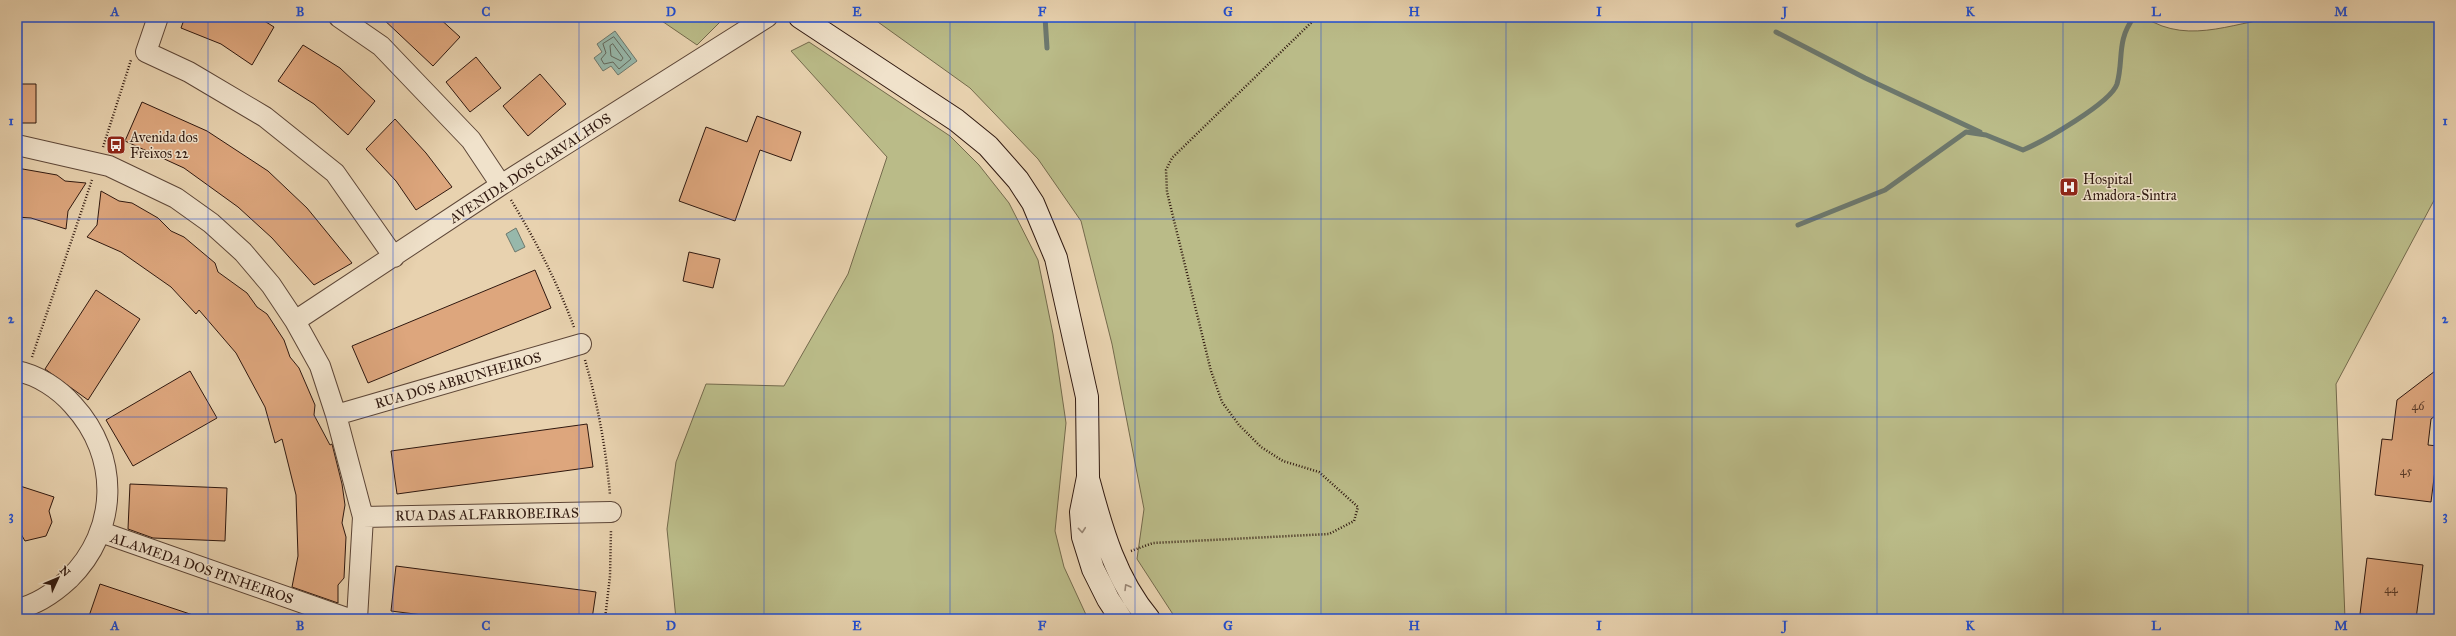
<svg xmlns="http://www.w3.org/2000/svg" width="2456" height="636" font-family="'IM FELL Great Primer',serif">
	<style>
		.green { fill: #babb88; stroke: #746a4c }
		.water { fill: #97b8ab; stroke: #6d786d }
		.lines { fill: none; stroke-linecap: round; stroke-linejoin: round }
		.shore { stroke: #63685d; stroke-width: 1 }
		.stream { stroke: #6d786d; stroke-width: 5 }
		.building { fill: #dda67d; stroke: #2f180f }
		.street-casing { stroke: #5d4637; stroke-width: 22 }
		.secondary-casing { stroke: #2f180f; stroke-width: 24 }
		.path { stroke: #2f180f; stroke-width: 2.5; stroke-dasharray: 1 2; stroke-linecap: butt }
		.street { stroke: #f0e2cb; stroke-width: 20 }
		.secondary { stroke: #f0e2cb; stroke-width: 22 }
		.oneway { stroke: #998776 }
		.grid { fill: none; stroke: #1d4ed8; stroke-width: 1; stroke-opacity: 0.55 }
		.labels { text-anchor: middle; stroke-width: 3; stroke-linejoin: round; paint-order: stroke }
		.number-label { font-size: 12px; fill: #5a3c2a }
		.poi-label { font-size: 14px; fill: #2f180f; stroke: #f0e2cb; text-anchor: start }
		.street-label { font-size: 14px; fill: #2f180f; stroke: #f0e2cb }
		.neatline { fill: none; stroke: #1d4ed8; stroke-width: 1.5 }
		.grid-label { font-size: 13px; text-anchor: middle; font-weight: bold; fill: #1d4ed8 }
	</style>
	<rect width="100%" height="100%" fill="#e8d2af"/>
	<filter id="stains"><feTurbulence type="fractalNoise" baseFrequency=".005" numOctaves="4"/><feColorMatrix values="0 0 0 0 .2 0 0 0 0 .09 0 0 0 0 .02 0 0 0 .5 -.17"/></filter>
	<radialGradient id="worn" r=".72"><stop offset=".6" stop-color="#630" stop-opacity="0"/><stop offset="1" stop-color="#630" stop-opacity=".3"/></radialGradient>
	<!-- green -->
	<path class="green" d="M656,17H725L697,45Z
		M871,17H2144C2192,48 2239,18 2289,17C2339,16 2389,17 2439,17V191L2336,384L2345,619H1176L1137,559L1144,509L1112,344L1081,221L1038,159L970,88Z
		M809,42L950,136L979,165L1009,203L1038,260L1053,334L1066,423L1055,531L1064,567L1088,619H676L667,529L676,462L706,384L784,386L848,274L887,157L791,51Z"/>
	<!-- water -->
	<path class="water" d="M615,31L637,61L618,75L611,66L603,71L594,58L602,52L597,44Z
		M516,228L525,247L515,252L506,234Z"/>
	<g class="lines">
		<!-- shore -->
		<path class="shore" d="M614,37L631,59L619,69L613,62L604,64L601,59L606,53L603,44Z
			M613,44L623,58L621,61L611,56L610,46Z"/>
		<!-- stream -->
		<path class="stream" d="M1045,17L1047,48
			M1776,32L1865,78L1980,132
			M1798,225L1885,190L1966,132L1986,135L2023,150C2042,142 2111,103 2117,84C2124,59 2116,41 2134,17"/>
	</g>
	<!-- building -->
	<path class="building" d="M185,17H258L274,27L252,65L221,44L181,28Z
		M381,17H438L460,37L433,66Z
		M303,45L340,68L375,101L348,135L314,104L278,81Z
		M476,57L501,88L470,112L446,82Z
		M540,74L566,104L528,136L503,106Z
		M17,84H36V123H17Z
		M142,102L207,131L268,171L307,208L352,263L314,285L272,238L238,207L184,168L125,141Z
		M757,116L801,132L791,161L760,150L735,221L679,201L706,127L747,142Z
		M395,119L426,153L452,187L416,210L396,181L366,149Z
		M17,168L57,175L65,181L86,183L68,211L66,229L31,218L17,217Z
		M101,191L119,201L132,203L158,218L171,231L184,237L215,263L218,272L247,293L257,307L267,314L284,340L290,357L299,368L315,405L314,415L330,445L332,444L342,484L345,505L342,523L346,537L344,578L338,585V603L292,587L298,556L296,495L282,439L275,443L265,407L236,353L199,310L196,314L171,287L121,252L87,237L97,225Z
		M689,252L720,259L713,288L683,281Z
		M535,270L551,308L368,383L352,346Z
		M96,290L140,319L88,400L45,369Z
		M2439,368V413L2431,419L2428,445L2438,446L2431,502L2375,495L2382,439L2392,440L2397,400Z
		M190,371L217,418L133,466L106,420Z
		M587,424L593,467L397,494L391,451Z
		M130,484L227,488L225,541L153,538L128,529Z
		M17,485L54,497L49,511L52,522L46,536L25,541L17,527Z
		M2367,558L2423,565L2416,619H2370V615L2360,614Z
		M396,566L596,592L592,619H454L391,611Z
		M100,584L196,616V619H88Z"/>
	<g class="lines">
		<!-- street casing -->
		<g class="street-casing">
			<path id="street" d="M158,17L146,52L189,72L265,117L335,173L394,257
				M339,17L381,46L471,140L501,185
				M17,145L109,166L176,198L211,223L243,252L271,285L295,321L320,366L336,415L363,517L357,619
				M295,321L501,185L767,17
				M17,371C38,375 59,389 73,405C120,456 119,530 69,579C55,592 36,605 17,609
				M336,415L581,344
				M363,517L611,512
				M101,532L349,619"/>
		</g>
		<!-- secondary casing -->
		<g class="secondary-casing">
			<path id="secondary" d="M800,17L956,120L988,146L1018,180L1033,203L1056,258L1087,397L1088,477L1081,512L1083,537L1093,569L1108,599L1121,619
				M1089,482C1102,531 1116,580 1149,619"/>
		</g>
		<!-- path -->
		<path class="path" d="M103,147L131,60
			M511,200C536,241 557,282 574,327
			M32,357L92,180
			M585,360C598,405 606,449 610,495
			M1131,551L1153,543L1329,534L1354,521L1358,507L1319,472L1283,461L1261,447L1239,425L1222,402L1211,371L1167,192L1166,170L1172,158L1317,17
			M605,619L610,576L611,530"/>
		<!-- street -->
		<use href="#street" class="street"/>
		<!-- secondary -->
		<use href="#secondary" class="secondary"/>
	</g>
	<!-- one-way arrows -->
	<defs><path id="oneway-chevron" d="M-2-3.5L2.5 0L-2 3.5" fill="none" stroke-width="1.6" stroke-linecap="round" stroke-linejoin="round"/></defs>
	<g class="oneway">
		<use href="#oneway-chevron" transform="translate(1082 530) rotate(85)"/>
		<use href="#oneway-chevron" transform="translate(1127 587) rotate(-121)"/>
	</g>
	<!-- grid -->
	<path class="grid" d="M208,17V619M393,17V619M579,17V619M764,17V619M950,17V619M1135,17V619M1321,17V619M1506,17V619M1692,17V619M1877,17V619M2063,17V619M2248,17V619M17,219H2439M17,417H2439"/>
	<!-- icons -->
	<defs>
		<g id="bus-square" transform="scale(1)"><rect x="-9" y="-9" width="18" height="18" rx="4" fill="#8f2418" stroke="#f0e2cb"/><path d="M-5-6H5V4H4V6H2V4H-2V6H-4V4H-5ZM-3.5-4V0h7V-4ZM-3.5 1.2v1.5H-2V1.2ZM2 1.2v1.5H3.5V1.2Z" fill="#fff"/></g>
		<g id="hospital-square" transform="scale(1)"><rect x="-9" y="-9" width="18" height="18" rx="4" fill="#8f2418" stroke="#f0e2cb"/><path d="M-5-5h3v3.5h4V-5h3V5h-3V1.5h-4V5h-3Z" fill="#fff"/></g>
	</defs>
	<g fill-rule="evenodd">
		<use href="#bus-square" x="116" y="145"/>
		<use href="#hospital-square" x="2069" y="187"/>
	</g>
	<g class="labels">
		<!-- number labels -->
		<g class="number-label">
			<text x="2418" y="410">46</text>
			<text x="2406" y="475">45</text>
			<text x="2391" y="593">44</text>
		</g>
		<!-- poi labels -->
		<g class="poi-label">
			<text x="130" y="142">Avenida dos<tspan x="130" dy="16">Freixos 22</tspan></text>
			<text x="2083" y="184">Hospital<tspan x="2083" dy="16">Amadora-Sintra</tspan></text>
		</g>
		<!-- street labels -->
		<g class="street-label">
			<text transform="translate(530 168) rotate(-33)" y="5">AVENIDA DOS CARVALHOS</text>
			<text transform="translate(458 380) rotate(-16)" y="5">RUA DOS ABRUNHEIROS</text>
			<text transform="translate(487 514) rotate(-1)" y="5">RUA DAS ALFARROBEIRAS</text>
			<text transform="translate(202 568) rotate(19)" y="5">ALAMEDA DOS PINHEIROS</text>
		</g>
	</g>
	<!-- margin -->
	<rect width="2456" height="636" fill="none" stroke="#e8d2af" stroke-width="44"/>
	<!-- north arrow -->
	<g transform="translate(58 578) rotate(46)" stroke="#f0e2cb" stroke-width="3" paint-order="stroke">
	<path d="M0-3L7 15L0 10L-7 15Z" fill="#2f180f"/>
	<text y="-6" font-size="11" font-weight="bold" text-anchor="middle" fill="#2f180f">N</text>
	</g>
	<rect x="22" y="22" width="2412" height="592" class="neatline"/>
	<g class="grid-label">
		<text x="115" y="16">A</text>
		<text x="300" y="16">B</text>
		<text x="486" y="16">C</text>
		<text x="671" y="16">D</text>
		<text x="857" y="16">E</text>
		<text x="1042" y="16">F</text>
		<text x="1228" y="16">G</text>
		<text x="1414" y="16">H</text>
		<text x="1599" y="16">I</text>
		<text x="1785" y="16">J</text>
		<text x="1970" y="16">K</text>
		<text x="2156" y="16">L</text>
		<text x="2341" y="16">M</text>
		<text x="11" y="125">1</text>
		<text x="2445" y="125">1</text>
		<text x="11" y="323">2</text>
		<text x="2445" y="323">2</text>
		<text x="11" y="520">3</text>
		<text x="2445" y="520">3</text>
		<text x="115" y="630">A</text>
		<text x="300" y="630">B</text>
		<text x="486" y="630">C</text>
		<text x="671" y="630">D</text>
		<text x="857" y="630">E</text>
		<text x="1042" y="630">F</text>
		<text x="1228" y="630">G</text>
		<text x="1414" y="630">H</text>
		<text x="1599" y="630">I</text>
		<text x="1785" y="630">J</text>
		<text x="1970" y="630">K</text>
		<text x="2156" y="630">L</text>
		<text x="2341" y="630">M</text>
	</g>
	<rect width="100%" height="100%" filter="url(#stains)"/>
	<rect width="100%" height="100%" fill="url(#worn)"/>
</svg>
